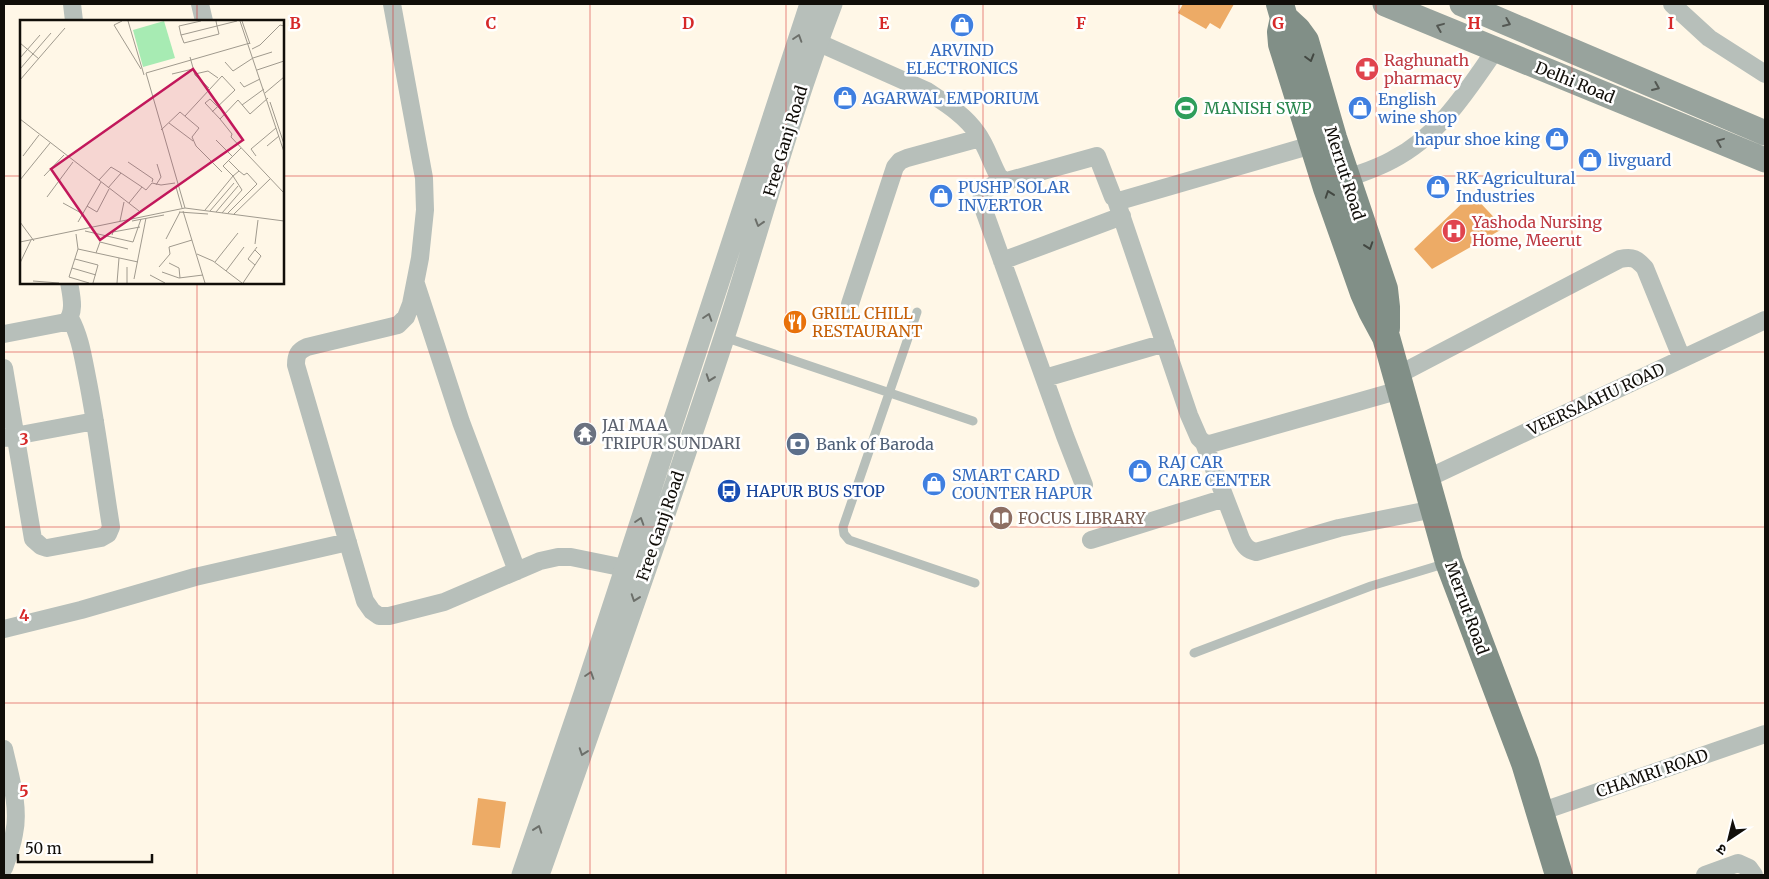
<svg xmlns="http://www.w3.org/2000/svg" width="1769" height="879" font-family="Merriweather,'Noto Sans Devanagari',serif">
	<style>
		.building { fill: #edab66 }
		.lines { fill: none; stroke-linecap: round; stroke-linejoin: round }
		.service { stroke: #b7bfba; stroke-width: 9 }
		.minor { stroke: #b7bfba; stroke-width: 18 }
		.tertiary { stroke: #b7bfba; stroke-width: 21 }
		.secondary { stroke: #98a39d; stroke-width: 25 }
		.primary { stroke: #818f87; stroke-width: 28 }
		.oneway { stroke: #545853 }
		.oneway2 { stroke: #6c6f6a }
		.oneway3 { stroke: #434842 }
		.grid { fill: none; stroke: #d62828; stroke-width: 1; stroke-opacity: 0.55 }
		.labels { text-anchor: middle; stroke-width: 5; stroke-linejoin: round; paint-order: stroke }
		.shop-label { font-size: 16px; fill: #366cbe; stroke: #fff; text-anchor: start }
		.health-label { font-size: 16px; fill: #be3a42; stroke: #fff; text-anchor: start }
		.street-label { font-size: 16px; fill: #110e09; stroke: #fff }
		.leisure-label { font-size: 16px; fill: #27864d; stroke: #fff; text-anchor: start }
		.food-label { font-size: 16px; fill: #c56008; stroke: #fff; text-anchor: start }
		.worship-label { font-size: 16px; fill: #5b616d; stroke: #fff; text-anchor: start }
		.service-label { font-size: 16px; fill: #4e5e75; stroke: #fff; text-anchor: start }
		.transit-label { font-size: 16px; fill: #164399; stroke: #fff; text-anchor: start }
		.education-label { font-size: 16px; fill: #785e54; stroke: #fff; text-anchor: start }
		.inset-road { fill: none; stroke: #a09a8e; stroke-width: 1 }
		.view { fill: #c2185b; fill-opacity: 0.15; stroke: #c2185b; stroke-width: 2.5 }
		.inset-edge { fill: none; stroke: #110e09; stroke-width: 2.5 }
		.grid-label { font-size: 16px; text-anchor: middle; font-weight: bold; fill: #d62828; stroke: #fff; stroke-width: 5; stroke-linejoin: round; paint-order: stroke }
	</style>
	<rect width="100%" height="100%" fill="#fff7e7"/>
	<!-- building -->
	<path class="building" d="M1183,4H1234L1220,29L1210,23L1206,29L1178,13Z
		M1472,194L1504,228L1432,269L1414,249Z
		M478,798L506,802L500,848L472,845Z"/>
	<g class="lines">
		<!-- service -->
		<path class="service" d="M917,312L843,527L844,534L849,540L975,583
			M724,337L973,421
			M1194,653L1371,586L1447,563"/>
		<!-- minor -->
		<path class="minor" d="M72,4L74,21
			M200,4L204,21
			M392,4L424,178L425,210L420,258L411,304L406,317L398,325L307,347C298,351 296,355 296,365L365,601L372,611L379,616H389L444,602L540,561L558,557H571L625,568
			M1672,4L1709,38L1765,74
			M817,42L927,91C945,103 965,115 977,133C986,145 991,162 998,175L1002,180L1007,181L1097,156L1113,197L1119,201L1312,145
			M1346,179C1361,173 1378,168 1392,160C1439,136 1467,91 1496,49
			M1002,180C992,186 981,189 981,202L1065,436L1084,485
			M1116,200L1189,415L1199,438L1204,443L1210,444L1400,390
			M1002,261L1122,216
			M416,284L461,422L517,571
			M850,304L895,167L900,161L907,158L980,138
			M4,334L66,322C76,312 71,295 69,282
			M4,368L33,539L41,546L47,548L101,538L108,534L111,527C103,477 97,427 87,377C83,357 80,336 70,318
			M1396,376L1620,259C1633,256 1637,259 1645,268L1682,359
			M1045,378L1165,343
			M4,438L95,421
			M1204,443L1241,539C1245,547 1248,550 1256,552L1339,528L1434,509
			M1426,479L1765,320
			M1091,540L1225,498
			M4,629L81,610L195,577L348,542
			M4,749C10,776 20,807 14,834C12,846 8,857 4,868
			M1540,812L1765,734
			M1705,875L1738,863L1749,868L1754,875"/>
		<!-- tertiary -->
		<path class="tertiary" d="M522,875L584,694L810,4
			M539,875C602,697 665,518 724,338C760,227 790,113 832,4"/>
		<!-- secondary -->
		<path class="secondary" d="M1385,4L1765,160
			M1462,4L1765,133"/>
		<!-- primary -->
		<path class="primary" d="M1280,4L1284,18L1281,32L1282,44L1327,188L1364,293L1372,311L1386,337L1449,562L1525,763L1559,875
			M1284,18L1297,30L1305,41L1333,138L1384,289L1386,307V328"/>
	</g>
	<!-- one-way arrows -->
	<defs><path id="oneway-chevron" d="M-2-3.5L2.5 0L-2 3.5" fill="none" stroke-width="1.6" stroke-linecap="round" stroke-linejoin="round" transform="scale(1.25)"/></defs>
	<g class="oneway">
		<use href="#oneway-chevron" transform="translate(1507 23) rotate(23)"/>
		<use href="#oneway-chevron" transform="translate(1440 27) rotate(-158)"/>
		<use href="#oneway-chevron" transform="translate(1656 87) rotate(23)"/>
		<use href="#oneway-chevron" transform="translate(1720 142) rotate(-158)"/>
	</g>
	<g class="oneway2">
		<use href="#oneway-chevron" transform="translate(798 38) rotate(-72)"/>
		<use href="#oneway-chevron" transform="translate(759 223) rotate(107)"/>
		<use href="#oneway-chevron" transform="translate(708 317) rotate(-72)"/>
		<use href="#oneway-chevron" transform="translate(710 378) rotate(109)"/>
		<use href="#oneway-chevron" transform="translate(640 521) rotate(-72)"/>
		<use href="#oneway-chevron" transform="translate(635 598) rotate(109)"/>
		<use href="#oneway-chevron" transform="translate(590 675) rotate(-72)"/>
		<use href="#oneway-chevron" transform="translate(583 752) rotate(109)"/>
		<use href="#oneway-chevron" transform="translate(538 829) rotate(-71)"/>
	</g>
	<g class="oneway3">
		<use href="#oneway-chevron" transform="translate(1310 58) rotate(74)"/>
		<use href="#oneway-chevron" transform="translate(1329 194) rotate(-109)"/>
		<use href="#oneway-chevron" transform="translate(1369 246) rotate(71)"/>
	</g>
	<!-- grid -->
	<path class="grid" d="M197,4V21M393,4V875M590,4V875M786,4V875M983,4V875M1179,4V875M1376,4V875M1572,4V875M4,176H21M282,176H1765M197,282V875M4,352H1765M4,527H1765M4,703H1765"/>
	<!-- icons -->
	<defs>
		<g id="shop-disc" transform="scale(1.25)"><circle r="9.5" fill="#3f7fe0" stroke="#fff"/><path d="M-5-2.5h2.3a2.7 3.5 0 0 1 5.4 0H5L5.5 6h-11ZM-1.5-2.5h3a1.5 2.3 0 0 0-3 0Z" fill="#fff"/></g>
		<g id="pharmacy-disc" transform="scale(1.25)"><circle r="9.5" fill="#e0444e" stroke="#fff"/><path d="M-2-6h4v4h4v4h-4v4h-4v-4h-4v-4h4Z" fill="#fff"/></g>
		<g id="stadium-disc" transform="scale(1.25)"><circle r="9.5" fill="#2e9e5b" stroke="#fff"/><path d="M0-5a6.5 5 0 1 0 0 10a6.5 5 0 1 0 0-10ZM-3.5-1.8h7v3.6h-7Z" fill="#fff"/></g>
		<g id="hospital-disc" transform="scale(1.25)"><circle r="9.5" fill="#e0444e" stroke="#fff"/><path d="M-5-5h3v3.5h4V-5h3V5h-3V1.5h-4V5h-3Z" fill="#fff"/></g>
		<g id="restaurant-disc" transform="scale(1.25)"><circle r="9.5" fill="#e8710a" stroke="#fff"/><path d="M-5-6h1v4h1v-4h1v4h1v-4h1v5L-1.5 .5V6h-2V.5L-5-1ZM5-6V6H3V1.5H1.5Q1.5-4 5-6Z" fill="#fff"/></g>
		<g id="temple-disc" transform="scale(1.25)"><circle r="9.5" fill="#6b7280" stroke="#fff"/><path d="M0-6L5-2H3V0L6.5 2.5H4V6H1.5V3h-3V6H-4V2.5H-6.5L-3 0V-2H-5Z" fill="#fff"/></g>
		<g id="bank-disc" transform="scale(1.25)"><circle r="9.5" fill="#5c6f8a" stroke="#fff"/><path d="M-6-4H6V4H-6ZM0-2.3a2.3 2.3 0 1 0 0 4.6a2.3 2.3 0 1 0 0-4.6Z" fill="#fff"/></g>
		<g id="bus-disc" transform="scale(1.25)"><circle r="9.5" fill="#1a4fb4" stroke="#fff"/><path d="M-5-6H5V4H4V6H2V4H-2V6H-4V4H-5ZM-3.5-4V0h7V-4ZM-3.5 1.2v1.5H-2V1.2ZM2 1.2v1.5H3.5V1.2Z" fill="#fff"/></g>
		<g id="library-disc" transform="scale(1.25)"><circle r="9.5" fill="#8d6e63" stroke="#fff"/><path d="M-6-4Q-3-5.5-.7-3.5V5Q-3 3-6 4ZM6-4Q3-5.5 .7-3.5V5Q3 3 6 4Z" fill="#fff"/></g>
	</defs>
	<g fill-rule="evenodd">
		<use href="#shop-disc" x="962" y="25"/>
		<use href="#pharmacy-disc" x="1367" y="69"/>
		<use href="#shop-disc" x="845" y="98"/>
		<use href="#stadium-disc" x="1186" y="108"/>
		<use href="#shop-disc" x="1360" y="108"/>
		<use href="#shop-disc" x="1557" y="139"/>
		<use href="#shop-disc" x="1590" y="160"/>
		<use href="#shop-disc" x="1438" y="187"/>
		<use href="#shop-disc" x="941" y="196"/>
		<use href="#hospital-disc" x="1454" y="231"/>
		<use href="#restaurant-disc" x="795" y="322"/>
		<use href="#temple-disc" x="585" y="434"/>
		<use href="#bank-disc" x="798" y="444"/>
		<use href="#shop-disc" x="1140" y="471"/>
		<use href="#shop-disc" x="934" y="484"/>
		<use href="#bus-disc" x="729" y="491"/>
		<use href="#library-disc" x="1001" y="518"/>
	</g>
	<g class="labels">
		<!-- shop labels -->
		<g class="shop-label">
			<text x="962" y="56" text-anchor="middle">ARVIND<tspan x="962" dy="18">ELECTRONICS</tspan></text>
			<text x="862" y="104">AGARWAL EMPORIUM</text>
			<text x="1378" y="105">English<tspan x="1378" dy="18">wine shop</tspan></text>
			<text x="1540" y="145" text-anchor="end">hapur shoe king</text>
			<text x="1608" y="166">livguard</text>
			<text x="1456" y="184">RK Agricultural<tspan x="1456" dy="18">Industries</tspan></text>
			<text x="958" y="193">PUSHP SOLAR<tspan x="958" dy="18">INVERTOR</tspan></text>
			<text x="1158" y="468">RAJ CAR<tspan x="1158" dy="18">CARE CENTER</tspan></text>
			<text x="952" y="481">SMART CARD<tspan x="952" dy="18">COUNTER HAPUR</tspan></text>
		</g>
		<!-- health labels -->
		<g class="health-label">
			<text x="1384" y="66">Raghunath<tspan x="1384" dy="18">pharmacy</tspan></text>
			<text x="1472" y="228">Yashoda Nursing<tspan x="1472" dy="18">Home, Meerut</tspan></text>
		</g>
		<!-- street labels -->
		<g class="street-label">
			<text transform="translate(1575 82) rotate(22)" y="6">Delhi Road</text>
			<text transform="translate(785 141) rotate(-73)" y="6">Free Ganj Road</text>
			<text transform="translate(1345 173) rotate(72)" y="6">Merrut Road</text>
			<text transform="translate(1596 399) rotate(-25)" y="6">VEERSAAHU ROAD</text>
			<text transform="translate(660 526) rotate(-71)" y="6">Free Ganj Road</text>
			<text transform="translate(1467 608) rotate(70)" y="6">Merrut Road</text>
			<text transform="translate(1652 773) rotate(-19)" y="6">CHAMRI ROAD</text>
		</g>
		<!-- leisure labels -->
		<g class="leisure-label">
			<text x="1204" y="114">MANISH SWP</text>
		</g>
		<!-- food labels -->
		<g class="food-label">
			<text x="812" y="319">GRILL CHILL<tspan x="812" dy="18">RESTAURANT</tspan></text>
		</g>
		<!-- worship labels -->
		<g class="worship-label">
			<text x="602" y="431">JAI MAA<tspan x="602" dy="18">TRIPUR SUNDARI</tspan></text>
		</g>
		<!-- service labels -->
		<g class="service-label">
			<text x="816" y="450">Bank of Baroda</text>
		</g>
		<!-- transit labels -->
		<g class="transit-label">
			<text x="746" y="497">HAPUR BUS STOP</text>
		</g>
		<!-- education labels -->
		<g class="education-label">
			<text x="1018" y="524">FOCUS LIBRARY</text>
		</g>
	</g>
	<!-- overview -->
	<g transform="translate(20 20)">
		<rect width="264" height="264" fill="#fff7e7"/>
		<path d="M144,1L155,38L123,47L113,10Z" fill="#a7ebb3"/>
		<path class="inset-road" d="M102,1L94,5L121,49M108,1L124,55M196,1L197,6L217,1M220,1L264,132M222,1L230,24M161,15L197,6L199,14L164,23L161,15L159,6L181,1M0,23L19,39M232,29L240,25L260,5L264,6M170,37L175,55L189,68M0,38L20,15M205,42L213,51L233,38L252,32M0,49L31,13M237,50L264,41M152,54L173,49M175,54L188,51L198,58M0,60L45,8M220,62L224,67L240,59M245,73L264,57M248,78L230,94L218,80L200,99L212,114L211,117L264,173M250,82L264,124M222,85L244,69M165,96L202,56L215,70L192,92M0,99L119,191M200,99L185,83L190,79L204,93M149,103L173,121M141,110L160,92L179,108L172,117L176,126L202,152M196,120L212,136M247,126L259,116M3,136L19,115M236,136L231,129L256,108M208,140L219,151M108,142L133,159L132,162M24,156L44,135M0,160L30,123M79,160L91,147L101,153M136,165L141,157L137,144M156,167L162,188M88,168L101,153L122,167M27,177L53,142M43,183L63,194M109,183L122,167L126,170L132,163L141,165L155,163M67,186L77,192L89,169M165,188L126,53L230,23M185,190L213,156M163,191L185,263M190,191L214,163M159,192L188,194M196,192L218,166M202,193L222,170L213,156M208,193L237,164L227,153L224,155L219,151L213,156L203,146L221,128M214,194L250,159M100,201L104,182M112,201L144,195M0,202L14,221M58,202L81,162M65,211L113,222L121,199M56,214L58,229L49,257L69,263M92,215L93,212L120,207M146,219L160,192M0,222L165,188L264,201M235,224L238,200M58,229L118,242M76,233L80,222L108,229M177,234L193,241L222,263M55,239L78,245L73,263M195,242L218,213M0,243L11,220M149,243L159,248L160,258M235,245L228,239L237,227M107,247V263M139,247L150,234L149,227L172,220M52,248L76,255M206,251L224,227M142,252L159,258L183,255M130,255L145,263M114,259L126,198M13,261L39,263M97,263L99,238M223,263L241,236L235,230"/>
		<path class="view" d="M173,49L223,120L80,220L31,149Z"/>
		<rect width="264" height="264" class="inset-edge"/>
	</g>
	<g class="grid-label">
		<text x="295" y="29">B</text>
		<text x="491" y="29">C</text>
		<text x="688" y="29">D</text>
		<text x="884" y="29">E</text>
		<text x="1081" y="29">F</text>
		<text x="1278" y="29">G</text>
		<text x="1474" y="29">H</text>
		<text x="1671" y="29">I</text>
		<text x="24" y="445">3</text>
		<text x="24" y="621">4</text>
		<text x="24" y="797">5</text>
	</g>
	<!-- border -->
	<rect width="1769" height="879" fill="none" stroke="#110e09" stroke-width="10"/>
	<!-- north arrow -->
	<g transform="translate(1729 839) rotate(215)" stroke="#ffffff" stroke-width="4" paint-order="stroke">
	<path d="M0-4L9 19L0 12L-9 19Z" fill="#110e09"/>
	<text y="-8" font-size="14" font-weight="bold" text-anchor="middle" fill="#110e09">उ</text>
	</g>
	<!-- scale -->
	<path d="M18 854v8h134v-8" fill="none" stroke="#110e09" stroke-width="2.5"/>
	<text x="25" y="854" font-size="15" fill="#110e09" stroke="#ffffff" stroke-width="4" paint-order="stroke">50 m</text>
</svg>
